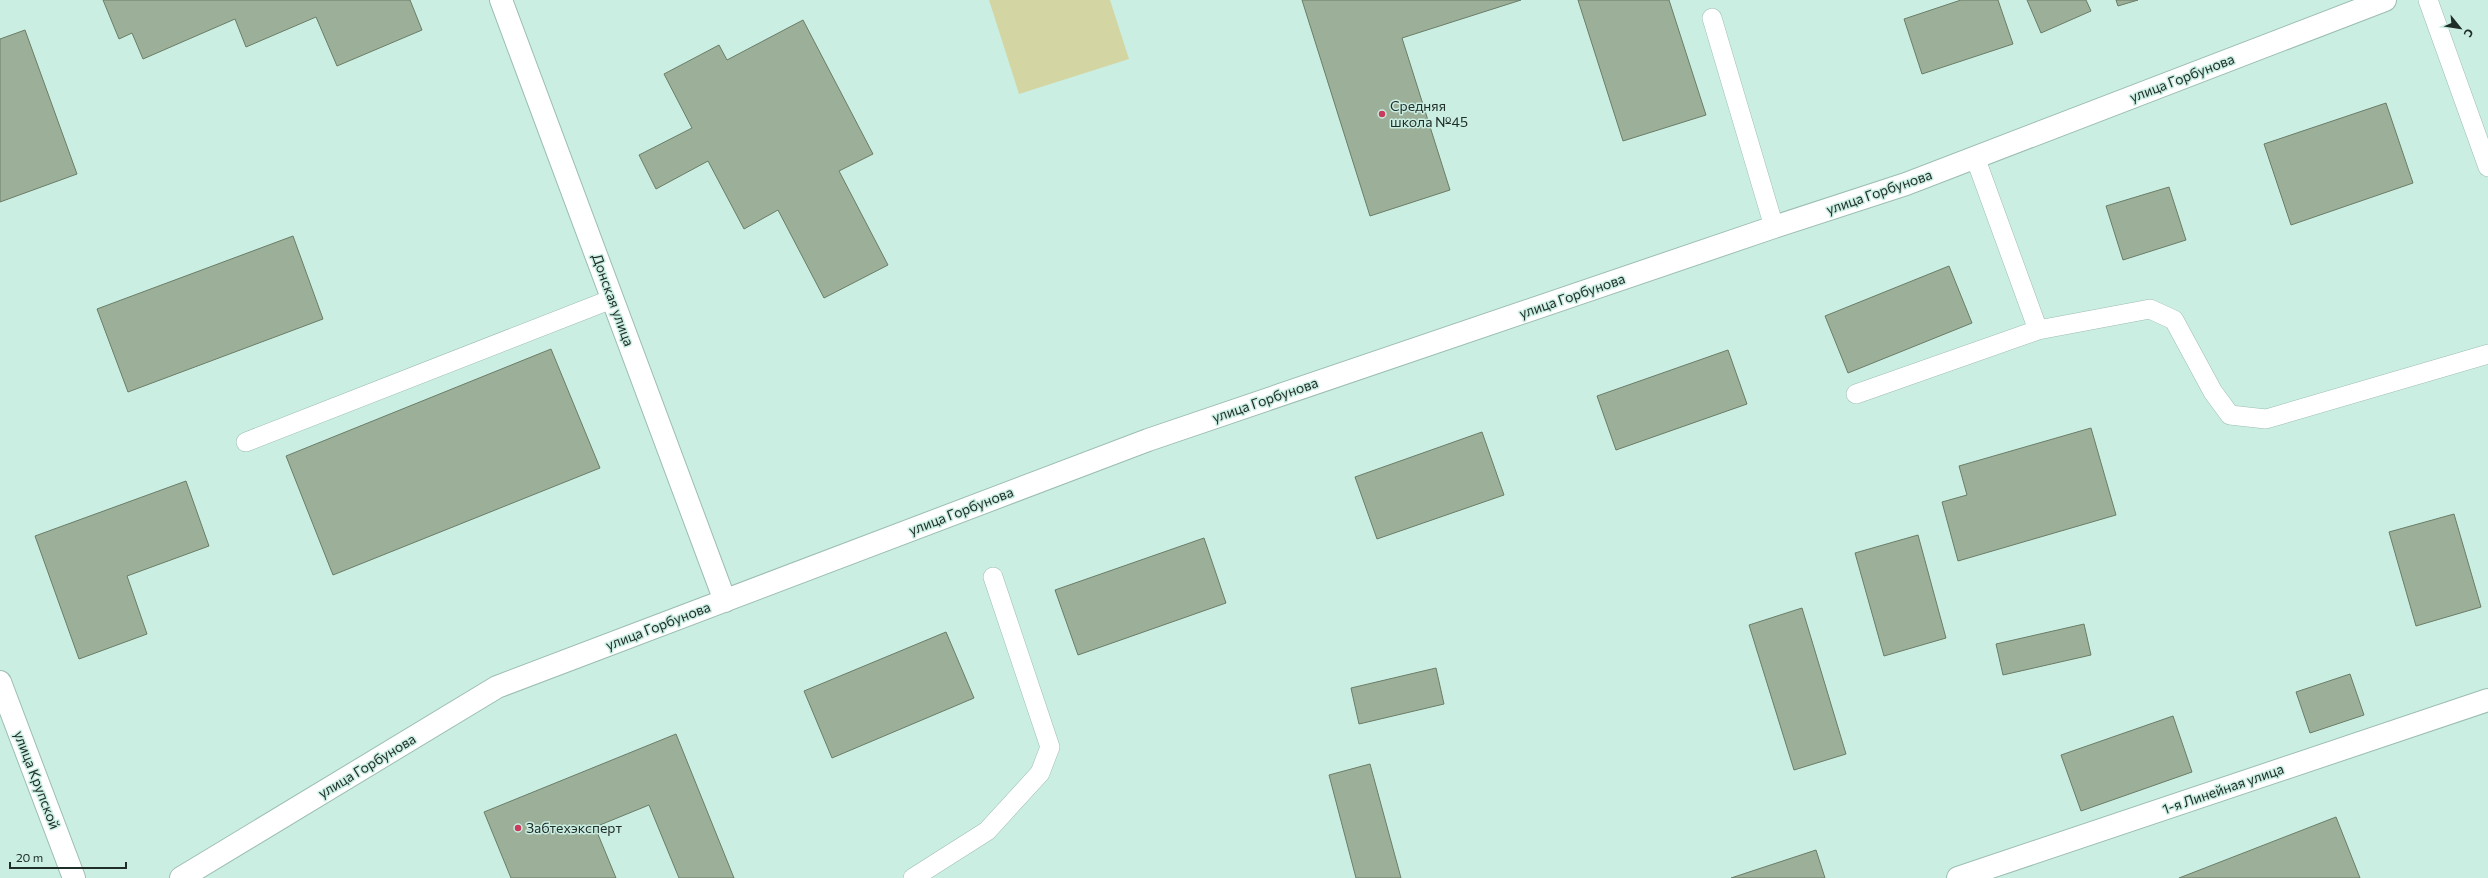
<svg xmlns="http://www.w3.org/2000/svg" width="2488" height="878" font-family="Commissioner,sans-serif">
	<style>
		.green { fill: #d3d5a3 }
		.building { fill: #9cb099; stroke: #6a7d67 }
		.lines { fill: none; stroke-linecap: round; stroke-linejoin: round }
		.service-casing { stroke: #9cbdb3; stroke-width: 20 }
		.minor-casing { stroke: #9cbdb3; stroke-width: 24 }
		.tertiary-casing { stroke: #9cbdb3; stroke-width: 24 }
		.service { stroke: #fff; stroke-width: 19 }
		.minor { stroke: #fff; stroke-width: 22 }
		.tertiary { stroke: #fff; stroke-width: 22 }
		.poi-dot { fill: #ca3a5d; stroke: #cbeee3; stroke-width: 1.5 }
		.labels { text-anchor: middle; stroke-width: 3; stroke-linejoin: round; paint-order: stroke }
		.street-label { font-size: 14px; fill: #202e2a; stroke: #cbeee3 }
		.poi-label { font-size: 14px; fill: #202e2a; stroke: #cbeee3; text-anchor: start }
	</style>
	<rect width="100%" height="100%" fill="#cbeee3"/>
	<!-- green -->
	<path class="green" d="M989,0H1110L1129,59L1019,94Z"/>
	<!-- building -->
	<path class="building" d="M103,0H410L422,30L337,66L316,17L246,47L235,19L143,59L132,33L119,39Z
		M1302,0H1521L1402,38L1450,190L1370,216Z
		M1578,0H1669L1706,115L1623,141Z
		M1961,0H1998L2013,44L1922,74L1904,19Z
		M2027,0H2086L2091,11L2041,33Z
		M2116,0H2138L2118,6Z
		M803,20L873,154L839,171L888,265L824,298L778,210L744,229L708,161L656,189L639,155L692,128L664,74L719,45L727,60Z
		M25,30L77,174L0,202V39Z
		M2386,103L2413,183L2291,225L2264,144Z
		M2169,187L2186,240L2123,260L2106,206Z
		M293,236L323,319L128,392L97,309Z
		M1949,266L1972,323L1848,373L1825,316Z
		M551,349L600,468L333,575L286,456Z
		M1728,350L1747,404L1616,450L1597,396Z
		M2091,428L2116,515L1958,561L1942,502L1967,495L1959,466Z
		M1482,432L1504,495L1377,539L1355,477Z
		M186,481L209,546L127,576L147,634L79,659L35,536Z
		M2454,514L2481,607L2416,626L2389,532Z
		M1918,535L1946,638L1884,656L1855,553Z
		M1204,538L1226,603L1078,655L1055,590Z
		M1802,608L1846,754L1794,770L1749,625Z
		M2084,624L2091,655L2003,675L1996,644Z
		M946,632L974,698L832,758L804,691Z
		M1436,668L1444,704L1359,724L1351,688Z
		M2350,674L2364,715L2310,733L2296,692Z
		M2173,716L2192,772L2081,811L2061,755Z
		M676,734L734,878H679L649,805L595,827L616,878H511L484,812Z
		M1370,764L1401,878H1356L1329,775Z
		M2336,817L2360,878H2179Z
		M1816,850L1825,878H1731Z"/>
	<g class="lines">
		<!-- service casing -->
		<g class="service-casing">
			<path id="service" d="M2428,0L2488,167
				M1712,18L1774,227
				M1975,157L2038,330
				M1856,394L2038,330L2150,309L2174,320L2213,392L2230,415L2266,419L2488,354
				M246,442L612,299
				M913,878L987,831L1040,773L1050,747L993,577"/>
		</g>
		<!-- minor casing -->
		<g class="minor-casing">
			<path id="minor" d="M501,0L725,601
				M0,682L74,878
				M1958,878L2488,700"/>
		</g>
		<!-- tertiary casing -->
		<g class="tertiary-casing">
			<path id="tertiary" d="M181,878L497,687L1148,440L1774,227L1906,184L2385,0"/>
		</g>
		<!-- service -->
		<use href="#service" class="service"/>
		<!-- minor -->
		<use href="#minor" class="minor"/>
		<!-- tertiary -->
		<use href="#tertiary" class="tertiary"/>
	</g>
	<!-- markers -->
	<g class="poi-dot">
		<circle cx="1382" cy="114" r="4"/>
		<circle cx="518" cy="828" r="4"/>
	</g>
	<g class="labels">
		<!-- street labels -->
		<g class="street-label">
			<text transform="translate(2182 78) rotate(-21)" y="5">улица Горбунова</text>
			<text transform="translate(1879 192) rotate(-19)" y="5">улица Горбунова</text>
			<text transform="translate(1572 296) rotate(-19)" y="5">улица Горбунова</text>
			<text transform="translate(613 300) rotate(70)" y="5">Донская улица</text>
			<text transform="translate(1265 400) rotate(-19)" y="5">улица Горбунова</text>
			<text transform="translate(961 511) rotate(-21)" y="5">улица Горбунова</text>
			<text transform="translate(658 626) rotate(-21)" y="5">улица Горбунова</text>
			<text transform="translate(367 766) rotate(-31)" y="5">улица Горбунова</text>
			<text transform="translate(37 780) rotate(69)" y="5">улица Крупской</text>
			<text transform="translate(2223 789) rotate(-19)" y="5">1-я Линейная улица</text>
		</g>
		<!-- poi labels -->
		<g class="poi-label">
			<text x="1390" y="111">Средняя<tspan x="1390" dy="16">школа №45</tspan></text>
			<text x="526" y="833">Забтехэксперт</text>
		</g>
	</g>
	<!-- north arrow -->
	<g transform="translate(2460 28) rotate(120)" stroke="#cbeee3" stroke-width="3" paint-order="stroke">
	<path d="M0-3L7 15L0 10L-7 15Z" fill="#202e2a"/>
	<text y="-6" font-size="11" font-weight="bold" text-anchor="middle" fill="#202e2a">С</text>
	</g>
	<!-- scale -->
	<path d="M10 862v6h116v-6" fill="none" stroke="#202e2a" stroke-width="2"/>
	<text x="16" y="862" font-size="12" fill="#202e2a" stroke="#cbeee3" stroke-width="3" paint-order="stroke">20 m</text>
</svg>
